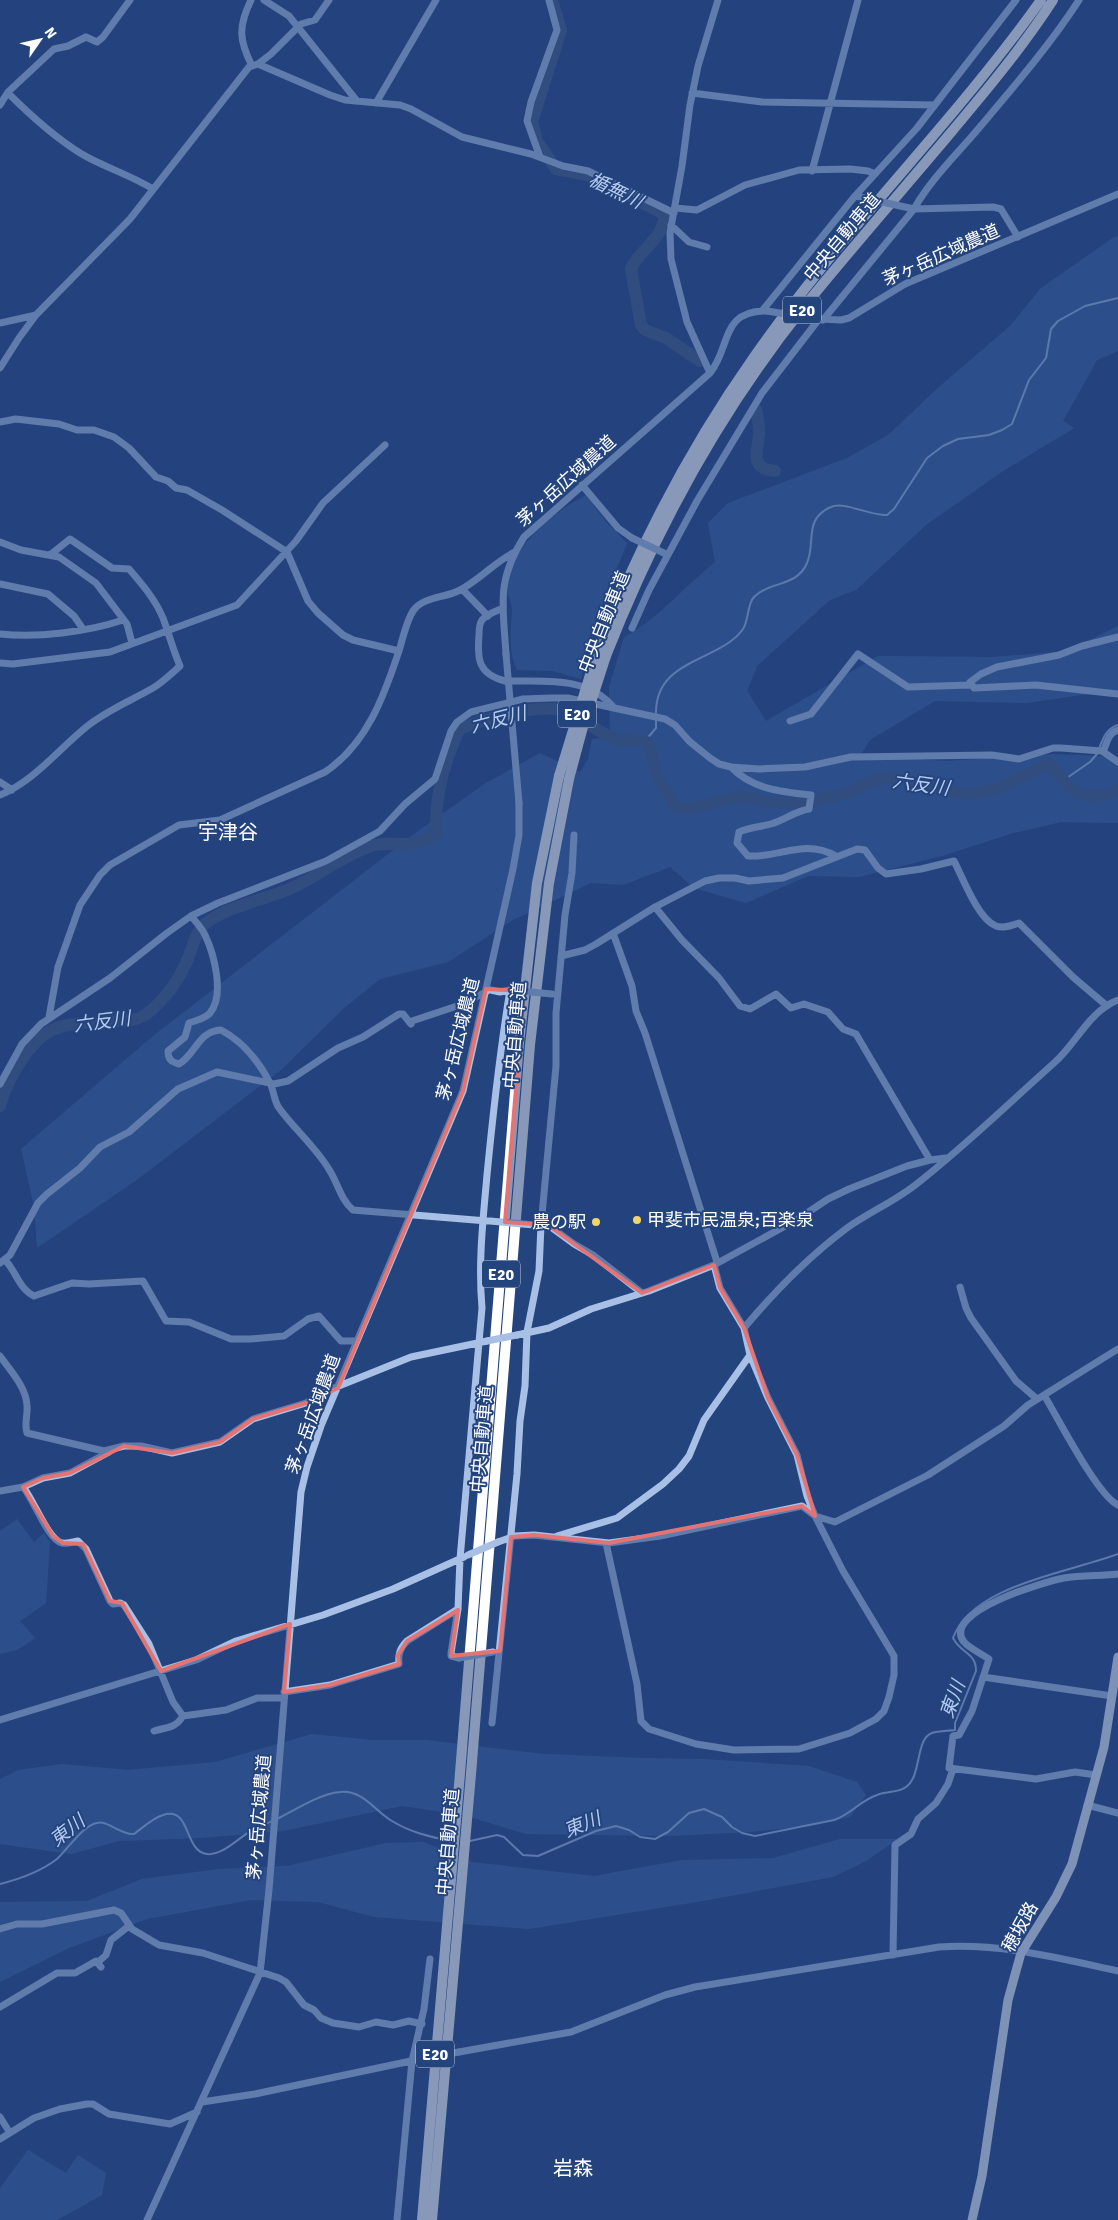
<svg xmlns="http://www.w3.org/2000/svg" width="1118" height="2220" font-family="Signika,'Noto Sans JP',sans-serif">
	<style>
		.green { fill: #375d9c }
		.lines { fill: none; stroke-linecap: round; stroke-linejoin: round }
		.stream { stroke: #9dbae7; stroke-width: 2 }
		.river { stroke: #415983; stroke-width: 12 }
		.minor { stroke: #a9c0e6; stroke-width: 7 }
		.major { stroke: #eaf0fd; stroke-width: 9 }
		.highway { stroke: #fff; stroke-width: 10 }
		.minor-bridge { stroke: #a9c0e6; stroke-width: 7 }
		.highway-bridge { stroke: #fff; stroke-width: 10 }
		.marked { fill: none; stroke: #e47373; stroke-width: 4; stroke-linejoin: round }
		.poi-dot { fill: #f0d46c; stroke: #24447e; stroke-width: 2 }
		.labels { text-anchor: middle; stroke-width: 4; stroke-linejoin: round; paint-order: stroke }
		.shield { fill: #24447e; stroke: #bdc7d8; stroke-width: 1 }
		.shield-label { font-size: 16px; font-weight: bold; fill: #fff }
		.street-label { font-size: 18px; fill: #fff; stroke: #24447e }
		.poi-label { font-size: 18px; fill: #fff; stroke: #24447e; text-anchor: start }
		.water-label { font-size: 19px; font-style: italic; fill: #b4caee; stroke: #24447e }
		.quarter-label { font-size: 20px; fill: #fff; stroke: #24447e }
	</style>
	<rect width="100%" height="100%" fill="#24447e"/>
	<!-- green -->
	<path class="green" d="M1118,236V351L1097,360L1063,421L1074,428L1003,471L926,525L856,590L830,600L757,666L747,691L766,721L878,656L993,657L1067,651L1118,626V693L1081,695L1027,703L935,701L870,740L860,756L946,761L1055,754L1118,757V823L1061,822L1010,834L942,856L859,877L808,876L746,903L694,888L670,867L623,885L591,883L511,921L448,962L380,979L344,1008L281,1070L138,1179L37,1248L34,1206L21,1149L153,1036L418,831L486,783L540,753L580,772L588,759L592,739L610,737L609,688L624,637C657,620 685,586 715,562L708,523L728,503L847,458L888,435L939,387L1010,326L1040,289L1114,237Z
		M586,495L606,522L627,543L589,638L581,679L553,671L517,670C508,651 511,631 512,610C512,602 507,595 507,588C508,548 554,512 586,495Z
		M17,1519L34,1542L44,1533L50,1542L46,1603L20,1621L35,1638L17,1650L0,1654V1531Z
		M312,1734L371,1740H426L544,1754L642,1758L703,1759L809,1766L857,1782L866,1795L850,1817L816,1825L750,1832L670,1836L526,1834L463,1815L402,1806L283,1831L202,1838L119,1841L71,1854L0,1844V1779L18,1770L62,1764L128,1770L215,1762Z
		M840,1839H898L866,1861L833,1877L703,1901L529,1929L374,1917L318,1902L251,1900L147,1919L69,1948L0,1982V1902L87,1901L142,1879L219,1869L287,1866L386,1843L424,1842L472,1862L594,1876L682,1860L773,1858Z
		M28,2150L66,2173L78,2155L106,2173L102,2195L57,2220H0V2188Z"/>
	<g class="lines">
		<!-- stream -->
		<path class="stream" d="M656,715C654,658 720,662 743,629C749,620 747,604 754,597C770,581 797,587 807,563C816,543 803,519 831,507C844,501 871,516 887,515L894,509L927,458L943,446L958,439L989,435L1002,430L1012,424L1029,380L1046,358L1051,329L1058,321L1085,306L1118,298
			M645,741L656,728V720
			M1099,749C1103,738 1106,729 1118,725
			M1064,780L1090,762L1097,754
			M277,1819C295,1810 319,1794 340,1792C362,1789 375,1811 392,1821C408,1831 431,1838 450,1840
			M470,1841L497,1835L504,1837L523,1855L538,1856L596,1831L616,1826L629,1830L640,1837L655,1839L668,1832L689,1813L704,1809L722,1817L732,1827L742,1833L755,1836L834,1820C850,1815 861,1800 877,1795C887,1791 898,1793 906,1787C922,1776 915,1739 932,1733C938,1731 948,1731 955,1730V1723L976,1671C976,1652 961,1654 953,1638C972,1585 1068,1573 1118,1554
			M0,1884C20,1879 40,1872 57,1859C68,1849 82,1826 97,1823C108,1820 120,1835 134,1834C142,1828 153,1818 163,1815C191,1805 184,1852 207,1854C222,1856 238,1838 251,1831C258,1827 265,1825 272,1821"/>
		<!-- river -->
		<path class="river" d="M552,0L561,30L532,122L537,141L556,169L588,175L662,213L665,218C659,243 639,250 631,269L641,325L645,330L666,338L700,361
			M756,409C757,417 760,426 759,434C758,450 748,469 775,471
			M0,1106C6,1082 29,1041 52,1030C67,1023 85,1023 101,1022C115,1021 132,1023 145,1015C161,1004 177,983 185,965C193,950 194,930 210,920C234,905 262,900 287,890C316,878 341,856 371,846C394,839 413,852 437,833C433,798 445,761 459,729C485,719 543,701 568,712C583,718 596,731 611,737C621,742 634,740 645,741C656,754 651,761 657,775C662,786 670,796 676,806L688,809L742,796L768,802L801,803L851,792L865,784L882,779L894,778L960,793H978L996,789L1050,764C1073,791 1076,802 1114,793L1118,789"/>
		<!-- minor -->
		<path class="minor" d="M251,0C238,27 239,40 252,66
			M264,0L289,16L357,101
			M258,64L330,95L345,100L400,105L411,109L462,137L531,154L563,166L588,171L674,213
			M8,93C30,115 53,136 80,153C103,167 129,174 153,189
			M692,93L762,102L934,105
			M376,103L436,0
			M0,105L8,92L54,49L68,46L86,37L97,42L103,37L130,0
			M540,157L527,121L531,102L557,30L549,0
			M812,171L858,0
			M675,208L697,210L745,185L799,170L850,169L868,171L875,174
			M914,209L993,207L1001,209L1018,237
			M671,225L689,242L707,247
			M762,311L855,196L917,128L1016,0
			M820,319L841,320L849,318L905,284L1118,194
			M823,320L914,209C929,182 953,158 973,135C1010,91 1048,48 1079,0
			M0,323L36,315L130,219L249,67L258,64L271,54L301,24L315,20L329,0
			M0,368L19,338L36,315
			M710,373L687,322L671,259L670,233L682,166L690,105L698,66L718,0
			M0,422L16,419L59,424L77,430H94L114,437L129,448L156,477L168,481L176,488L187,490L222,510L287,552L308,601L318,613L343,635L353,640L399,651
			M582,485L618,528L632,538
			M0,542L21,550L59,557L96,583L127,624L132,643
			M0,584L48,594L74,616L83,629
			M462,589L488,616
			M503,608C497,611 487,614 482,620C479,624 479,630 479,635C477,659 478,674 505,681C542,682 588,675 614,708
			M632,628L649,590L697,501L762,393L819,319
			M0,634C38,638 87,632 123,620
			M1118,637L1082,646L1059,655L997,667L981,674L970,682L974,688L1036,685L1118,694
			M506,654C503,605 496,581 524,537L710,373C731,348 720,310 767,311
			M0,663L13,664L110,652L237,605L296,541L323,503L385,445
			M790,721L811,714L858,654L908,687L970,685
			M1103,752C1107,743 1108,733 1118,730
			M731,767C752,789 781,792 811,795L809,809C795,811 785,820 771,824C760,827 750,827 739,832L737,843L748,856C781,858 803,838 836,856
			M0,782L12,790
			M0,795C35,781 60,747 90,724C110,709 132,700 153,688C163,682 172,673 180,666C173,650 169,634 163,618C155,599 142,584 129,569L112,568L70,539L50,555
			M655,907L682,940L719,978L740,1006L750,1009L776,994L791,1008L804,1004L828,1012L843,1029L856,1034L930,1160
			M191,916C196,922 202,928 205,935C214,954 225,995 210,1013C205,1019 197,1020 189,1023L185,1037L168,1051C168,1059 171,1062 179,1064C196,1054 198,1031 221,1030C242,1041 259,1062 270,1083C274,1091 274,1101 279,1108C295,1130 316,1147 330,1171C338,1184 341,1200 353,1210L487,1221
			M613,933L632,986L636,1011L645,1033L717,1262
			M561,956L585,950L596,944L655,907L705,881L719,878H735L749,881L783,878L857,849L865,850L878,868L886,874L921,869L954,861C963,878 978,919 996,926C1004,929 1012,925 1019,923L1073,977L1107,1006
			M49,1017L58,967L80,905L100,875L110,865L179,825L220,820L325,772C367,744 384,696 399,651C403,638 406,622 413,611C422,597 444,598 458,591C479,581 494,562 515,552
			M409,1022L460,1005L486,992
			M0,1084L22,1044L41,1024L110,978L167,933L191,916L218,903L326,861L380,831L405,804L435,779L451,731L457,722L471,712L523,699L551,698H568L614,708L665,719L675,725L689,741L710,758L719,764L731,767L759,769L805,767L851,757L992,755L1019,759L1053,748H1061L1102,751L1118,762
			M537,1225H548L574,1244L593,1255L642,1293
			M5,1260C16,1271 19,1289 34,1296L72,1283L89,1284L143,1281L166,1321L189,1322L231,1339H250L284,1336L308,1319L319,1316L341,1341H357
			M0,1263L10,1255L38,1203L47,1194L80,1168L100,1147L129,1132L178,1089L217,1072L274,1084L288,1081L338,1048L363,1037L399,1014H403L411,1024
			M960,1287L966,1308L971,1318L1016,1381L1037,1399
			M744,1328C775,1291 808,1257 847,1228C868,1213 893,1202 914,1186C962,1149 1008,1104 1054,1063C1076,1044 1089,1011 1118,1000
			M517,1335L549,1328L591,1309L649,1291L714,1265L798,1219L828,1199L849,1189L907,1166L930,1160L946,1158
			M0,1356C10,1370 26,1387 27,1405C28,1415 24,1424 27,1433L104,1451L124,1446H141L172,1453L220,1442L253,1419L306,1403L324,1392L411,1357L487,1341
			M1044,1395C1058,1418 1097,1495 1118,1505
			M23,1487C33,1498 48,1540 62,1543C67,1544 73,1542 78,1541L86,1549L110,1601L113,1604L120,1603L124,1605L149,1644L173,1702L183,1716
			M0,1491L23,1487L43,1478L70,1473L109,1452
			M557,1536L617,1518L663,1484L679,1469L689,1456L704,1420L750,1355
			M498,1542L515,1536L534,1535L609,1543L660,1536L802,1506L815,1516L835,1522L928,1475L1004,1426L1028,1405L1118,1349
			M606,1543L637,1684L641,1721L649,1729L696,1744L734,1750L799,1749L850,1733L876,1719L884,1711L889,1697L894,1675V1656L843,1571L815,1516L807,1496L797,1455L768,1398L750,1355L744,1328L720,1288L714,1265
			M459,1658L451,1656V1653L458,1609L460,1559L482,1308C478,1263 483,1220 487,1175C493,1113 500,1051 510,990L500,992L486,989
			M983,1677L1112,1696
			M284,1692L330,1685L399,1664C398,1654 400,1648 407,1641L458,1609
			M0,1720L196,1660L236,1641L323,1615L393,1589L464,1557
			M492,1723L517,1474L520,1421L525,1386L527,1332L539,1271L541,1225L556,1066V1013L565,915L572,873L574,835
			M154,1731C166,1727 175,1729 183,1716L226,1710L257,1698H284
			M1096,1775L1075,1772L1036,1779L949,1768L953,1736L959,1735L972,1711L989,1659C982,1654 969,1648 964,1642C940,1612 1047,1581 1064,1578C1082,1575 1100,1576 1118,1574
			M1087,1805L1118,1813
			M0,1929L17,1924H42L114,1910L121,1913L132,1929L159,1945L203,1953L279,1978L286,1982L304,2005L314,2010L321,2018L333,2023L359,2027L376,2022L393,2025L409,2021L422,2024
			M893,1955L895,1845L911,1834L918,1819L936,1803L948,1784L953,1769
			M97,1963L106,1955L111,1940L129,1926
			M0,2007L57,1973H75L96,1961L101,1967
			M459,2052L571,2032L665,1995L695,1987L939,1947C1001,1943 1058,1958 1118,1971
			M202,2102L255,2094L425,2058
			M0,2117L10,2133
			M0,2139L34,2118L60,2109L87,2104H93L109,2114L170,2124L197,2112
			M147,2220L260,1973L269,1890L301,1492L307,1467L321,1426L463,1091L513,869L519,835V803
			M397,2220L412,2061L424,2009L430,1959"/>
		<!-- major -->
		<path class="major" d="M972,2220L982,2176L1008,2000L1021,1953L1056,1897L1072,1864L1104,1747L1118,1657"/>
		<!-- highway -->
		<path class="highway" d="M597,652C638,548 689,449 754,357C841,232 952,125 1041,0
			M606,656C655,531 719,413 803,308C850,250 899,194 948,136C985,92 1022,48 1053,0
			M422,2220L460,1773L519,1043L537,883L559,776
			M432,2220L471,1774L530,1045L549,883L569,779"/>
		<!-- minor-bridge -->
		<path class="minor-bridge" d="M855,196L914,209
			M767,311L817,319
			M632,538L666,554
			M506,654L519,803
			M510,990L552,994
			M490,1221L534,1225
			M487,1341L517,1335
			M468,1555L498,1542
			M459,1658L493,1652
			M425,2058L459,2052"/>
		<!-- highway-bridge -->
		<path class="highway-bridge" d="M559,776L597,652
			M569,779L583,727L606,656"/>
	</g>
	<!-- marked area -->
	<path d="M0 0H1118V2220H0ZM486,989L524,991L505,1222L548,1225L642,1293L714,1265L720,1288L744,1328L768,1398L797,1455L815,1516L802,1506L609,1543L534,1535L511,1537L500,1651L451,1656L458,1610L407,1641L398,1655L399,1664L330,1685L284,1692L290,1624L161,1671L122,1603L110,1601L83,1544L63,1543L53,1536L23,1487L43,1478L70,1473L124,1446L172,1453L220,1442L253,1419L306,1403L338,1388L463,1091Z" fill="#24447e" fill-opacity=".55" fill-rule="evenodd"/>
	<path class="marked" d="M486,989L524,991L505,1222L548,1225L642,1293L714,1265L720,1288L744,1328L768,1398L797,1455L815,1516L802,1506L609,1543L534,1535L511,1537L500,1651L451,1656L458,1610L407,1641L398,1655L399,1664L330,1685L284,1692L290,1624L161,1671L122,1603L110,1601L83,1544L63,1543L53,1536L23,1487L43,1478L70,1473L124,1446L172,1453L220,1442L253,1419L306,1403L338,1388L463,1091Z"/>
	<!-- markers -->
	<g class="poi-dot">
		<circle cx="637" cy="1220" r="5"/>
		<circle cx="596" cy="1222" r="5"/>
	</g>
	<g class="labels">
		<!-- shield labels -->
		<g class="shield">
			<rect x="783" y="296.5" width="38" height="27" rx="4"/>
			<rect x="558" y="700.5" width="38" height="27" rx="4"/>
			<rect x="482" y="1260.5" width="38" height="27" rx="4"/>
			<rect x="416" y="2040.5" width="38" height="27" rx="4"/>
		</g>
		<g class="shield-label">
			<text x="802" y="316">E20</text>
			<text x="577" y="720">E20</text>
			<text x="501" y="1280">E20</text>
			<text x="435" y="2060">E20</text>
		</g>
		<!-- street labels -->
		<g class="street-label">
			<text transform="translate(842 237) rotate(-50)" y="6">中央自動車道</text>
			<text transform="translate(941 255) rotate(-24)" y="6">茅ヶ岳広域農道</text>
			<text transform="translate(566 481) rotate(-42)" y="6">茅ヶ岳広域農道</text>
			<text transform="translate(604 622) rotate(-68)" y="6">中央自動車道</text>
			<text transform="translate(515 1035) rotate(-85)" y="6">中央自動車道</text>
			<text transform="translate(458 1039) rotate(-76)" y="6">茅ヶ岳広域農道</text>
			<text transform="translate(313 1414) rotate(-70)" y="6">茅ヶ岳広域農道</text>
			<text transform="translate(482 1439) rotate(-85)" y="6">中央自動車道</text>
			<text transform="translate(259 1817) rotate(-85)" y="6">茅ヶ岳広域農道</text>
			<text transform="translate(448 1842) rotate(-85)" y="6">中央自動車道</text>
			<text transform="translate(1020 1927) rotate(-61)" y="6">穂坂路</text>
		</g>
		<!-- poi labels -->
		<g class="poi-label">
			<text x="647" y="1226">甲斐市民温泉;百楽泉</text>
			<text x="586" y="1228" text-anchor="end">農の駅</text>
		</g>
		<!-- water labels -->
		<g class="water-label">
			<text transform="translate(616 190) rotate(26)" y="7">楯無川</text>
			<text transform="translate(498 719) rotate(-14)" y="7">六反川</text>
			<text transform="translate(921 784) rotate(8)" y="7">六反川</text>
			<text transform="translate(102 1021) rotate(-7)" y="7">六反川</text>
			<text transform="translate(952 1699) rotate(-70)" y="7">東川</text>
			<text transform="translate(582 1824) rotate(-22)" y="7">東川</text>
			<text transform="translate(67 1830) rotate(-38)" y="7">東川</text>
		</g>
		<!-- quarter labels -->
		<g class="quarter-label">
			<text x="228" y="839">宇津谷</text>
			<text x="573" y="2175">岩森</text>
		</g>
	</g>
	<!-- north arrow -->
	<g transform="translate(40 40) rotate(56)" stroke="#24447e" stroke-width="4" paint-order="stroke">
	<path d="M0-4L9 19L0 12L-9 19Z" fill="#ffffff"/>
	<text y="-8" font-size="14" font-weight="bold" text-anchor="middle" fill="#ffffff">N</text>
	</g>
</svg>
